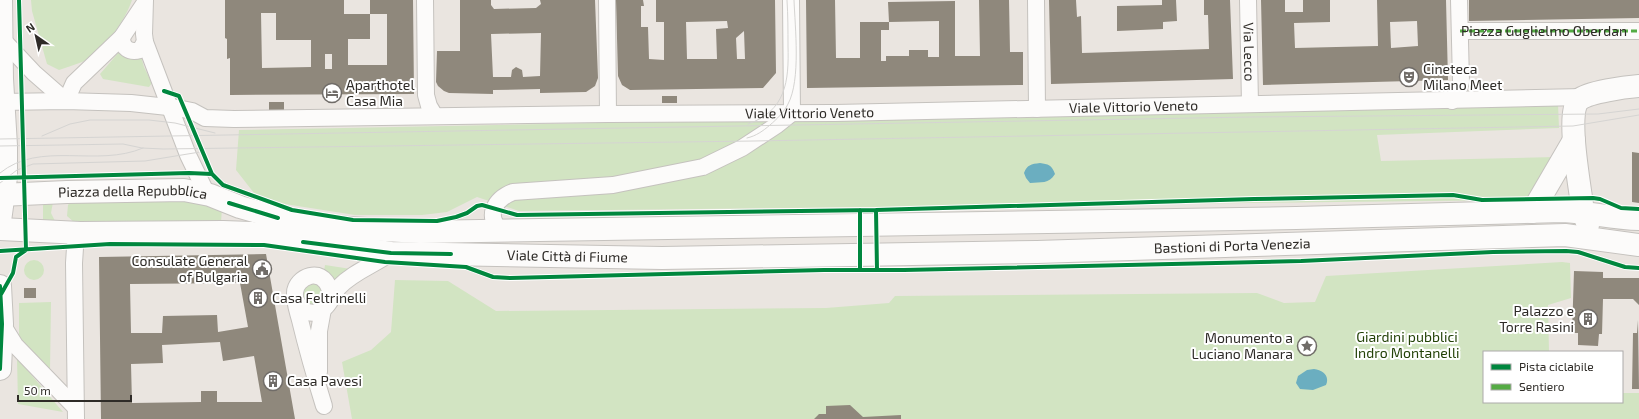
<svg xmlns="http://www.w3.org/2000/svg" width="1639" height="419" font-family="'Exo 2',sans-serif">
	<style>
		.green { fill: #d2e4c2 }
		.water { fill: #6baec0 }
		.building { fill: #8f887c; fill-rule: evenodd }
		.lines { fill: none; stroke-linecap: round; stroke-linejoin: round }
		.street-casing { stroke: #c5c2be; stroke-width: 18 }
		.secondary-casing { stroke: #c5c2be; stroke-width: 24 }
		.street { stroke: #fcfbfa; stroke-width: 16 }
		.secondary { stroke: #fcfbfa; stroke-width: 22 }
		.tram { stroke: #d5d4d2; stroke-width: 1 }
		.quiet { stroke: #54ab44; stroke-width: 3; stroke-dasharray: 6 3; stroke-linecap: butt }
		.cycleway-casing { stroke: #fff; stroke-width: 6 }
		.cycleway { stroke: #00873e; stroke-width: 4 }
		.labels { text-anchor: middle; stroke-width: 4; stroke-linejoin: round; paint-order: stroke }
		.street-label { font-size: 14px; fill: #2e2b27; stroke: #fff }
		.poi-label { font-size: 14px; fill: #2e2b27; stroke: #fff; text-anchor: start }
		.park-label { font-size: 14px; fill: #234207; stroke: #fff }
	</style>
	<rect width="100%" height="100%" fill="#eae5e0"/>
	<!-- green -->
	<path class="green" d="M31,0H132C125,21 103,52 82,62C75,65 67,67 59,70L47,64L32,11Z
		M120,51L141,56L144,67L152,83L149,87L103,79L100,74Z
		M1558,104L1559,128L1377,135L1381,161L1556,157L1535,199L1520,200L519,211L477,197L447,212L422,215H355L285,204L254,193L236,170L239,130Z
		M171,197L222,208L221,222L75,223L67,216L68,205L71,201Z
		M43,202H53L51,213L55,221L43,222Z
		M24 270a10 10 0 1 1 20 0a10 10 0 1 1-20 0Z
		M1562,262L1570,263L1571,298L1548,305L1549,352H1484V402H1622V393H1639V419H352L342,362L371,350L391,332L395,280L448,281L496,311L826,308L889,303L895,296L1257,293L1284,303L1315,302L1326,276Z
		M325,265L351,269L336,281L324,271Z
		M314,281L326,293L317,306L305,304L301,291L303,287Z
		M51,302L50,371L19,337V303Z
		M17,358L63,412L18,404Z"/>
	<!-- water -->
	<path class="water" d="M1040,163C1048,164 1052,165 1055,174C1049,184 1041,182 1030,183L1026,178L1024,173C1027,165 1031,164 1040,163Z
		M1314,369C1323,370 1330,376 1326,385L1313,390L1300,389L1296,383L1298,376L1307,370Z"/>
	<!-- building -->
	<path class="building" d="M225,0H344V14H370V0H413L414,94L230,95V58L227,59V39L225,38ZM261,13H276V40H311V67L262,68ZM370,14H387V65H348V39H370ZM325,54H332V69H325Z
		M460,0H491V5L494,9L536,8L541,4L540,0H595L598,78L595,86L586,92L540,93V89L493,90V94L449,93L444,91L438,86L436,82L437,51H460ZM541,33L540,76L523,77L522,70L516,67L512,70L511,77H493L491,34Z
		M616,0H643L644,6H641V27H648L649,59L664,60V22H656V0H775L776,73L763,88L630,90L622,85L618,76ZM727,21L728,28L716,29L717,59H687L686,22ZM744,31L745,59H737L736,38Z
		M806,0H835L836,58H860V22H889V30H881V61H886V56H909V50H928V57H939V21L889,22L888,2L955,1V56H980L979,0H1009L1010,52H1023V85L807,88Z
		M1049,0H1076L1077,17L1081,16L1082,53L1209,49L1208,15H1204V0H1230L1233,79L1051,84Z
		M1162,0H1176L1177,21L1163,22V29L1117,31V6L1162,5Z
		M1261,0H1285V12H1303V0H1330V22L1294,23L1295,48L1378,46L1377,0H1446L1448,80L1263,85ZM1417,21L1418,46L1391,48L1390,22Z
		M1469,0H1639V18L1469,21Z
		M662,96H677V103H662Z
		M269,102H284V111H269Z
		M1632,152L1639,153V203L1632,202Z
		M266,254L295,419H101L99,257ZM240,283L248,327L218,332L217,315L163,316L162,333H131L130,284ZM220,342L223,361L254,356L262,402H217V391H201V402L132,403L131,364L163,363L162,345Z
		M1574,271L1603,272V278H1639V305L1633,299H1603L1602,334H1599L1598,346L1578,345V333H1572Z
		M24,288H36V298H24Z
		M1638,320L1639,389H1632L1633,333H1637Z
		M850,405L863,417L901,415V419H814L819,414H826V406Z"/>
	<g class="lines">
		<!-- street casing -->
		<g class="street-casing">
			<g id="street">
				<path d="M145,0L144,34L145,42L188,155L204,188L210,195"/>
				<path d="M425,0L426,95L429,106L435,116"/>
				<path d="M607,0L608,114"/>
				<path d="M791,0L792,113"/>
				<path d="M1036,0L1037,109"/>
				<path id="s1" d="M1248,0L1250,104"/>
				<path d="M1460,31H1639"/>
				<path d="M122,37C122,48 129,53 140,50L145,42"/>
				<path d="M1,38L34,73L66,101"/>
				<path d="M66,101L74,83L122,37L144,4"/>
				<path d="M1452,101L1457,94L1461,82L1459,0"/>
				<path id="s2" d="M0,102L66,101L131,103L177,108L192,111L205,118L234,119L608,114L835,113L1583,97"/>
				<path d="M502,231C484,217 495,199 513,192L613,185L703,167L742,148L777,125L792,113"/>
				<path d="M295,299C299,307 307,315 317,312C329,309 332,295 339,287C353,272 374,265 391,253"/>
				<path d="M2,324L15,345L75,407"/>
				<path d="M319,372V331L323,309"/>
				<path d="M324,406C315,377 307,349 300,320C298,312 294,302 295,293C295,285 302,278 310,276C324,273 332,287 330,299"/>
				<path d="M76,419L74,263L76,233"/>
			</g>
		</g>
		<!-- secondary casing -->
		<g class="secondary-casing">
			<g id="secondary">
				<path id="s3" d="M0,195L67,192L184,190L210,195L240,207L278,218L331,227L420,232L1296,218L1563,211C1589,212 1613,219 1639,219"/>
				<path d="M1532,212L1574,140"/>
				<path d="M0,221L6,177V146L2,79L1,0"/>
				<path d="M1588,225L1583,212C1581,192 1565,111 1579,100C1588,92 1626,87 1639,86"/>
				<path id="s4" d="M0,229L80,233L223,232L251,233L391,253L662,258L1037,252L1565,235L1639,245"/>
				<path d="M0,286L2,324L0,369"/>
			</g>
		</g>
		<!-- street -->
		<use href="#street" class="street"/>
		<!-- secondary -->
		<use href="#secondary" class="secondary"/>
		<!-- tram -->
		<path class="tram" d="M748,124C786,111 789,81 788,46C788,31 788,15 787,0
			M42,136L70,124L90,120H149L175,123L215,133
			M747,138C756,136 763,131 770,125C777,119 784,112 788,104C801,80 795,27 794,0
			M0,139L1251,117L1598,114L1639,109
			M0,146L123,144L142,148L163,149L754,141L1573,126L1639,115
			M0,173C40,140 97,168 143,148
			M0,183L17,170L33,164L145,161L200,152"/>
		<!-- quiet -->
		<path class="quiet" id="s5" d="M1460,31H1639"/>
		<!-- cycleway casing -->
		<g class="cycleway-casing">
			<path id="cycleway" d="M19,0L26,250
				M164,91L179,96L212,174
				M0,178L189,173L212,174L223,185L292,210L353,220L437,221L456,217L467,213L477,206L482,205L517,215L876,210L1254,199L1453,195L1482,200L1593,198L1600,199L1621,208L1639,209
				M229,203L278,218
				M860,210V270
				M876,210L877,270
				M303,242L391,253L451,254
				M0,251L110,244L264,245L385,262L466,267L493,277L510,278L824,270H904L1301,261L1493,252L1566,251L1578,252L1625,267L1639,268
				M0,286L2,324L0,369
				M0,296L13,273L16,257L26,250"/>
		</g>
		<!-- cycleway -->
		<use href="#cycleway" class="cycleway"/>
	</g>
	<!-- icons -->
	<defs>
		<g id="theatre-ring" transform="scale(1)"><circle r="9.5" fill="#fff" stroke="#706c68" stroke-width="1.5"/><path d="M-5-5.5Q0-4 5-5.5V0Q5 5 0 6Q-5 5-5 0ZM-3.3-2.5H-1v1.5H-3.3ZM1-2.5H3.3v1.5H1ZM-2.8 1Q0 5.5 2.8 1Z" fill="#706c68"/></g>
		<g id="hotel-ring" transform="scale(1)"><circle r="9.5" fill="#fff" stroke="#706c68" stroke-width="1.5"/><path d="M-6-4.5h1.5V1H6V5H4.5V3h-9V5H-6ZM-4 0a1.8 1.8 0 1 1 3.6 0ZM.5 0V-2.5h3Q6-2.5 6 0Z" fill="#706c68"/></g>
		<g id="civic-ring" transform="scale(1)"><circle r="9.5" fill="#fff" stroke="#706c68" stroke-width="1.5"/><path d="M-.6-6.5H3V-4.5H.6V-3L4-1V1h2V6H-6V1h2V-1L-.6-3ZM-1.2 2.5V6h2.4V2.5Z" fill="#706c68"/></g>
		<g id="building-ring" transform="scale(1)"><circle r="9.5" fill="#fff" stroke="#706c68" stroke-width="1.5"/><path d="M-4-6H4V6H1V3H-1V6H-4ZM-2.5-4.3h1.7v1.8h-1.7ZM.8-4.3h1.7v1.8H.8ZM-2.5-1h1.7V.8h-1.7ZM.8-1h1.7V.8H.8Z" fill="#706c68"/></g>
		<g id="sight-ring" transform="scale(1)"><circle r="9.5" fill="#fff" stroke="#706c68" stroke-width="1.5"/><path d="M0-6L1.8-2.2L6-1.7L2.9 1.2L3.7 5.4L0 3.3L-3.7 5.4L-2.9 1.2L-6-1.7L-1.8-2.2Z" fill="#706c68"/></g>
	</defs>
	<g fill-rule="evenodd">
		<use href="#theatre-ring" x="1409" y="77"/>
		<use href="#hotel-ring" x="332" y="93"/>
		<use href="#civic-ring" x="262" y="269"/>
		<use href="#building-ring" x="258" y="298"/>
		<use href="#building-ring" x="1588" y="319"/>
		<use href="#sight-ring" x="1307" y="346"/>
		<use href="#building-ring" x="273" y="381"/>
	</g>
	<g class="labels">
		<!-- street labels -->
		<g class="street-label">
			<text dy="5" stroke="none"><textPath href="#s5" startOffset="84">Piazza Guglielmo Oberdan</textPath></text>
			<text dy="5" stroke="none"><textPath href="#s1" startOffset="52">Via Lecco</textPath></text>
			<text dy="5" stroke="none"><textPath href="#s2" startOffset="1136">Viale Vittorio Veneto</textPath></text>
			<text dy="5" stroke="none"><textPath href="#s2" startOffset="812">Viale Vittorio Veneto</textPath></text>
			<text dy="5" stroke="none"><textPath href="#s3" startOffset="133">Piazza della Repubblica</textPath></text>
			<text dy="5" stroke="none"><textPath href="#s4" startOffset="1234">Bastioni di Porta Venezia</textPath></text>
			<text dy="5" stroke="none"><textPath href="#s4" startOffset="569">Viale Città di Fiume</textPath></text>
		</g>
		<!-- poi labels -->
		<g class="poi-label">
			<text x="1423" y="74">Cineteca<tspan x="1423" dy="16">Milano Meet</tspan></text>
			<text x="346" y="90">Aparthotel<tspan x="346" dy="16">Casa Mia</tspan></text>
			<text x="248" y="266" text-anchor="end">Consulate General<tspan x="248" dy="16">of Bulgaria</tspan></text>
			<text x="272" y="303">Casa Feltrinelli</text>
			<text x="1574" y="316" text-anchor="end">Palazzo e<tspan x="1574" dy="16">Torre Rasini</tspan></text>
			<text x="1293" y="343" text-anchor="end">Monumento a<tspan x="1293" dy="16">Luciano Manara</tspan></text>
			<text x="287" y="386">Casa Pavesi</text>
		</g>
		<!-- park labels -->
		<g class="park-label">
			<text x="1407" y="342">Giardini pubblici<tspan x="1407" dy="16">Indro Montanelli</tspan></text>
		</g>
	</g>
	<!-- legend -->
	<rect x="1483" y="351" width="140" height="52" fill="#ffffff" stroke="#abaaa9"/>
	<rect x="1491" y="364" width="20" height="6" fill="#00873e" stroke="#abaaa9"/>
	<text x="1519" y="371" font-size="12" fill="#2e2b27">Pista ciclabile</text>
	<rect x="1491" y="384" width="20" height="6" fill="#54ab44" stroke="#abaaa9"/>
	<text x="1519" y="391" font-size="12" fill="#2e2b27">Sentiero</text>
	<!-- north arrow -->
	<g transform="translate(36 36) rotate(326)" stroke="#ffffff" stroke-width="3" paint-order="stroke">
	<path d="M0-3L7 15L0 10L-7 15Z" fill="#2e2b27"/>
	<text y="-6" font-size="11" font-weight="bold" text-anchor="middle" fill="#2e2b27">N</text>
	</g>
	<!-- scale -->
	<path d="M18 395v6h113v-6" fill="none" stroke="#2e2b27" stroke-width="2"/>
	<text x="24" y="395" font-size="12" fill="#2e2b27" stroke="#ffffff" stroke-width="3" paint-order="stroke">50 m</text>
</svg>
